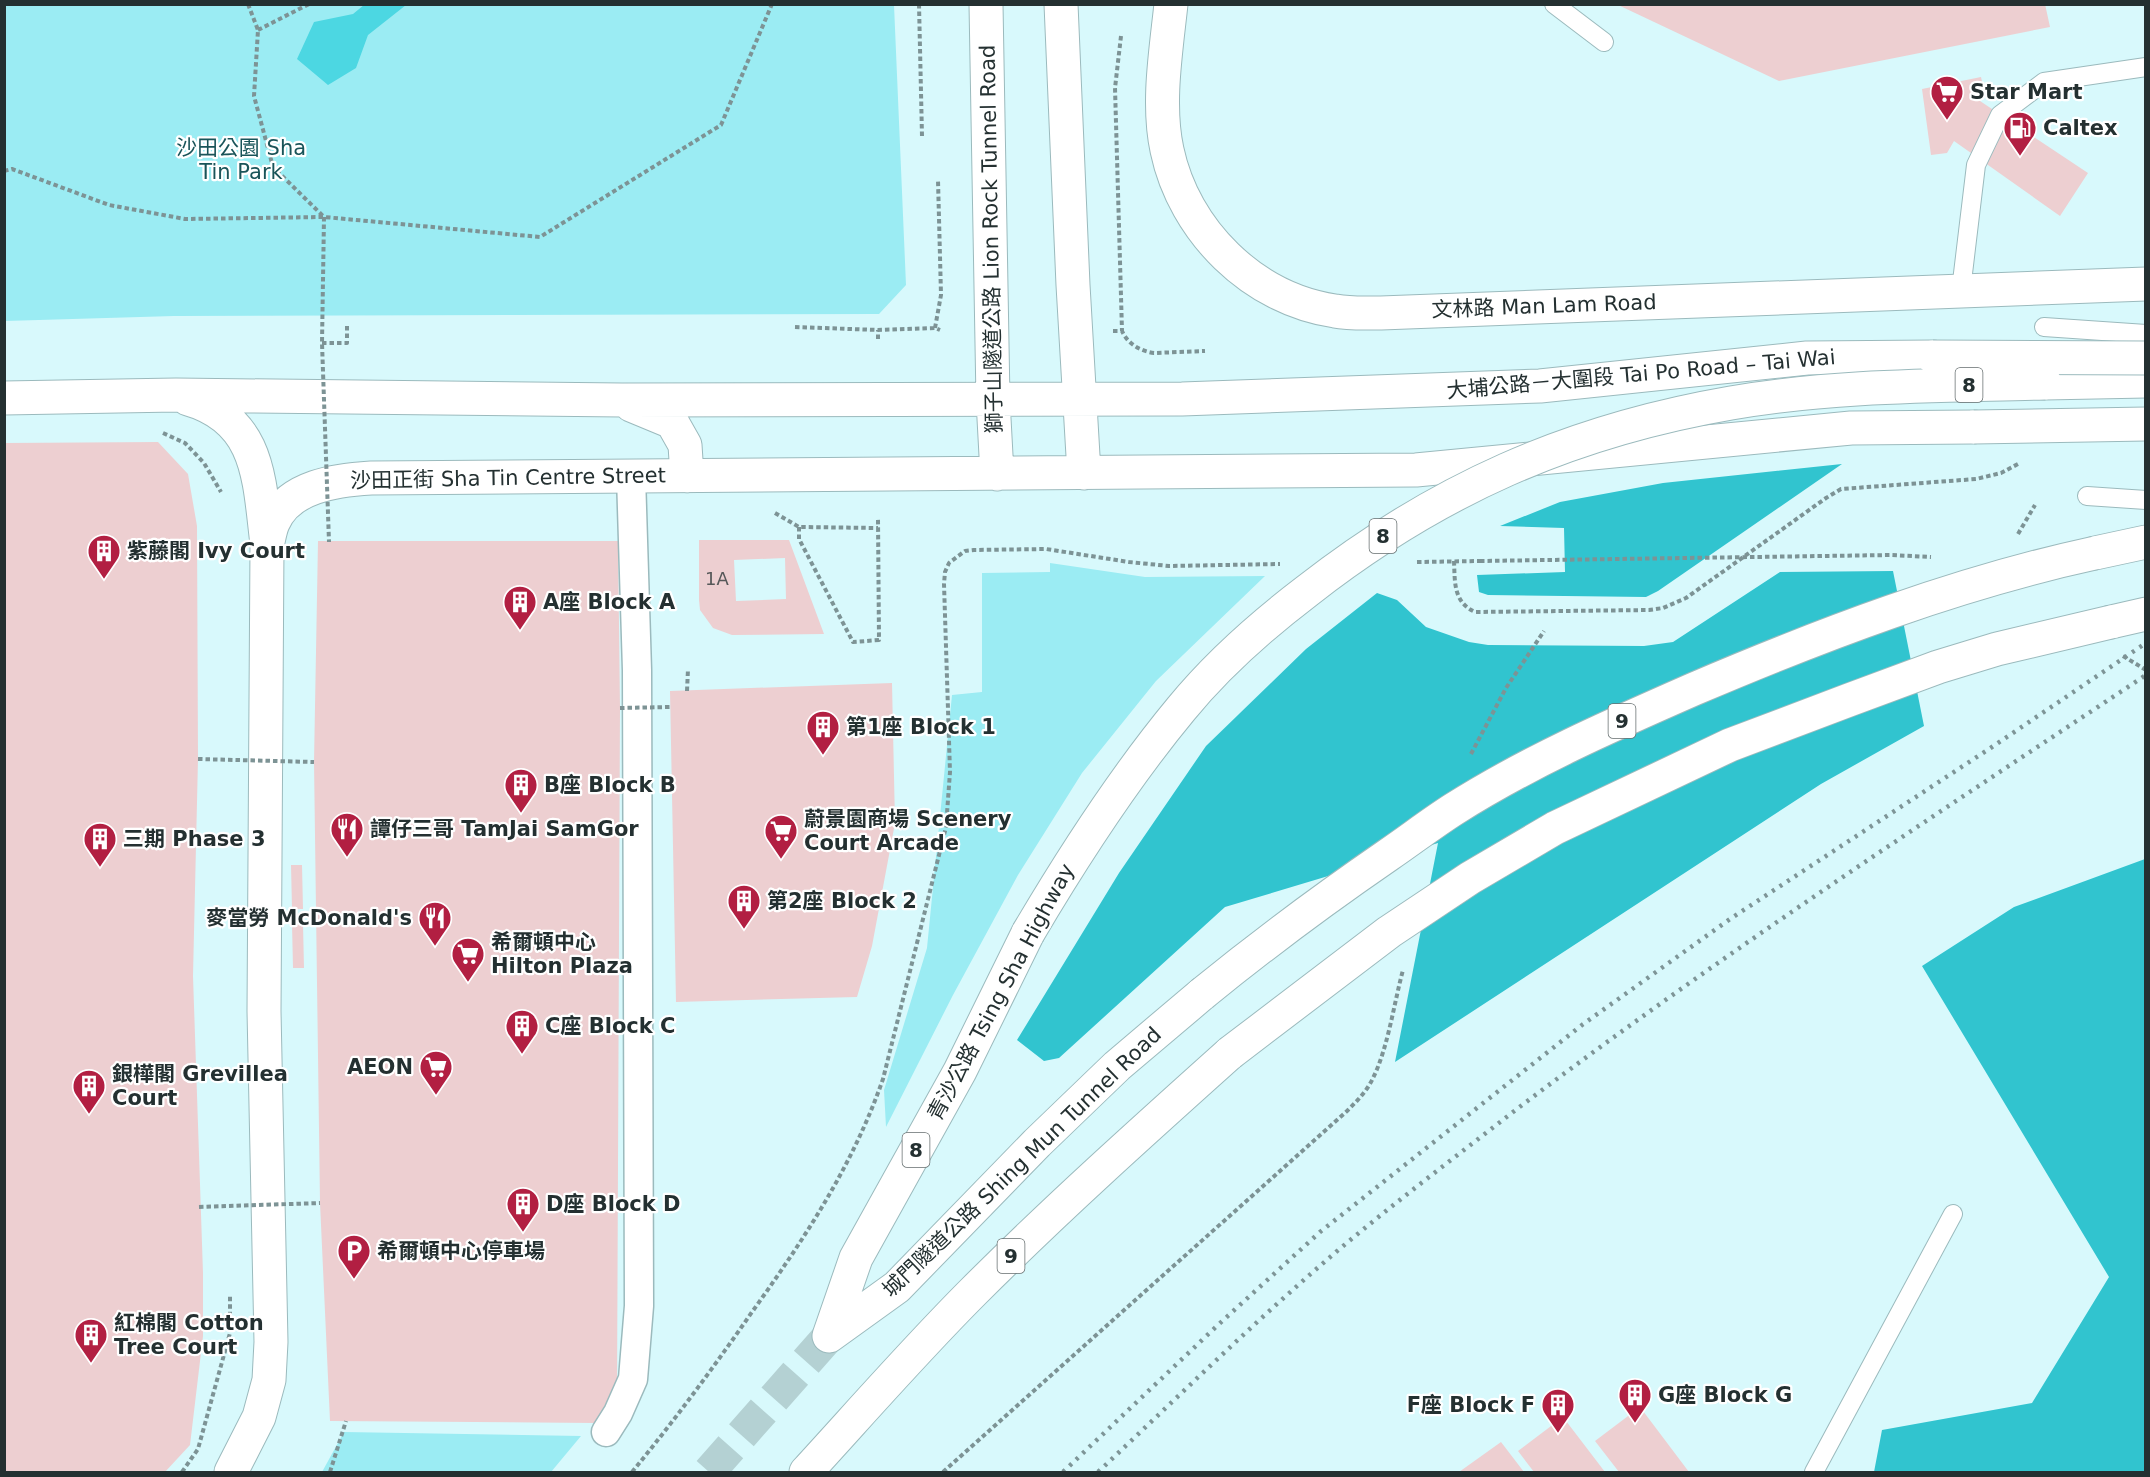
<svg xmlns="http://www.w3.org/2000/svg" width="2150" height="1477" font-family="'DejaVu Sans','Noto Sans TC',sans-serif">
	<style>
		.green { fill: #9becf3 }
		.forest { fill: #31c4cf }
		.water { fill: #4cd7e2 }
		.building { fill: #edcfd1; fill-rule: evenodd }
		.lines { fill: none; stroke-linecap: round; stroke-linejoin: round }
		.trunk-tunnel { stroke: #b4d1d3; stroke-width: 33; stroke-dasharray: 33 16; stroke-linecap: butt }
		.service-casing { stroke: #9bbabd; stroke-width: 20 }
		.pedestrian-casing { stroke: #9bbabd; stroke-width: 31 }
		.minor-casing { stroke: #9bbabd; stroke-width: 35 }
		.secondary-casing { stroke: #9bbabd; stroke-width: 35 }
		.trunk-casing { stroke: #9bbabd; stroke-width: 35 }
		.path { stroke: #7d9395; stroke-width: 4; stroke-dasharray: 4.5 3; stroke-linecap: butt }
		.service { stroke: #fff; stroke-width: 18 }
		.pedestrian { stroke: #fff; stroke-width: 28 }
		.minor { stroke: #fff; stroke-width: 33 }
		.secondary { stroke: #fff; stroke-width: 33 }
		.trunk { stroke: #fff; stroke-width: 33 }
		.rail { stroke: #7e9597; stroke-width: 4.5; stroke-dasharray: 3 6; stroke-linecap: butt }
		.secondary-bridge-casing { stroke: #9bbabd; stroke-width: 35; stroke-linecap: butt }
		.trunk-bridge-casing { stroke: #9bbabd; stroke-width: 35; stroke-linecap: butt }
		.path-bridge { stroke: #7d9395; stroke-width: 4; stroke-dasharray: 4.5 3; stroke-linecap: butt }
		.secondary-bridge { stroke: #fff; stroke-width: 33 }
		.trunk-bridge { stroke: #fff; stroke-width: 33 }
		.labels { text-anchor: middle; stroke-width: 4.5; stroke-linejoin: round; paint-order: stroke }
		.number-label { font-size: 18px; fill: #565859 }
		.shield { fill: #fff; stroke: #666e6f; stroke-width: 1.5 }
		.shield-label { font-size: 20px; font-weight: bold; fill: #243031 }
		.poi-label { font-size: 21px; font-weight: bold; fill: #243031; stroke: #fff; text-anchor: start }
		.park-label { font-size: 21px; fill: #195459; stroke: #fff }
		.street-label { font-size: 21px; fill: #243031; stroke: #fff }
	</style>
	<rect width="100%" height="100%" fill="#d8f9fc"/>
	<!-- green -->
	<path class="green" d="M4,5H894L906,285L879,314L174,316L5,321Z
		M1050,563L1145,577L1265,576L1156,681L1082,773L1018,875L953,995L886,1127L884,1090L927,948L952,695L982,692V573L1050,572Z
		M344,1432L581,1436L551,1472H322Z"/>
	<!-- forest -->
	<path class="forest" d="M1842,464L1658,591L1646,597L1488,595L1479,592L1477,575L1565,572L1564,528L1500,526L1560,502L1663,483Z
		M1893,571L1924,726L1821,784L1395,1062L1438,843L1225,907L1059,1058L1044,1061L1017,1040L1119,873L1206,746L1306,649L1377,593L1397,600L1426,627L1469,642L1488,645L1644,646L1673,642L1780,572Z
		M2145,859V1472H1874L1882,1430L2032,1403L2109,1277L1922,966L2014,907Z"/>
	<!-- water -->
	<path class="water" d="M364,5H406L368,35L356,68L328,85L297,59L314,22L353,14Z"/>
	<!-- building -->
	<path class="building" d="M1616,4H2045L2050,27L1779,81Z
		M1981,77L1985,95L1980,101L2088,173L2060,216L1954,141L1947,153L1931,155L1922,89Z
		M158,442L188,474L197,526L198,759L193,976L203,1273V1336L190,1445L165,1472H4V443Z
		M699,540H789L824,634L732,635L713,628L700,610L699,600ZM785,558L786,599L736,601L734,560Z
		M318,541H618L620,708L617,1397L595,1423L330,1421L320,1203L314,762Z
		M892,683L895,823L872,946L857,997L676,1002L670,691Z
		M291,865H302L303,909H292Z
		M292,924H303L304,968H293Z
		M1640,1407L1689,1472H1619L1595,1441Z
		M1563,1417L1605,1472H1534L1518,1451Z
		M1501,1442L1524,1472H1459Z"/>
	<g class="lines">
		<!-- trunk-tunnel -->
		<path class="trunk-tunnel" d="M709,1472L829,1336"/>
		<!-- service casing -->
		<g class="service-casing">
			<path id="service" d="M1554,4L1604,42
				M1961,290L1976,165L2000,115L2044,82L2146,67
				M2044,327L2146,334
				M2087,496L2146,500
				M1814,1472L1953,1214"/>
		</g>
		<!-- pedestrian casing -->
		<g class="pedestrian-casing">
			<path id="pedestrian" d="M606,1432L618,1413L633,1379L639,1306L637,670L631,476"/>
		</g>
		<!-- minor casing -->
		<g class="minor-casing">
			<path id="minor" d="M1171,4C1166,51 1157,104 1167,150C1184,231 1253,299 1335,311C1350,314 1366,313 1381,313L2146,284"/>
		</g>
		<!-- secondary casing -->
		<g class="secondary-casing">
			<path id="secondary" d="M986,4L993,400L997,474
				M1061,4L1073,285L1084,473
				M4,398L176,395L622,400L1182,399L1540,386L1807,358L1933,357
				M188,399C261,420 259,481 267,544
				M631,405L672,422L685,445L687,476
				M231,1472L259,1417L269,1380L271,1342L264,1011L267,546C269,538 270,530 273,523C288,486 337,480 371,478L1416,470L1851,428L1974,427"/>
		</g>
		<!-- trunk casing -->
		<g class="trunk-casing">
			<path id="trunk" d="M2045,383L2146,381
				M2095,553L2146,542
				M2111,622L2146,614
				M829,1336L897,1287L1037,1143L1117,1066L1202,994
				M829,1336L856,1258L960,1071L1028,933
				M806,1472C861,1412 915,1350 973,1292C1056,1209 1143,1131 1230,1053"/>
		</g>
		<!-- path -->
		<path class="path" d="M248,4L258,30L254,96L273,167L324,217
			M919,4L922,136
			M258,30L309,4
			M1121,36L1115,88L1122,331
			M4,171L12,169L109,205L185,219L324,217L540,237L721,125L772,4
			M795,327L878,330L935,328L940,330
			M935,328L941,295L938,180
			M1113,331H1122C1128,344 1140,351 1154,353L1205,351
			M878,339V330
			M322,343H347V323
			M163,433L185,443L204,463L221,492
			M775,513L799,527L878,528
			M799,527V539L853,642L879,640L878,518
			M2018,534L2035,505
			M1454,561C1455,582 1453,602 1475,612L1649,610L1663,608L1686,598L1826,498L1841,489L1976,479L2001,473L2018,464
			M1417,562L1480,561
			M687,691L688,669
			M1471,754L1506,688L1544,631
			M182,1472L198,1449L230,1333V1296
			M330,1472L346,1421
			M632,1472C674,1421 714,1367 752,1312C805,1238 853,1165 883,1079L946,827L950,772L944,584L945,572L949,563L965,551L974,550L1046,549L1129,562L1169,566L1280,564
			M943,1472L1347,1111C1357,1101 1367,1091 1373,1078C1388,1048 1394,1003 1403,970"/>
		<!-- service -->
		<use href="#service" class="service"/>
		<!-- pedestrian -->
		<use href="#pedestrian" class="pedestrian"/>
		<!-- minor -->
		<use href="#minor" class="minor"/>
		<!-- secondary -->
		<use href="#secondary" class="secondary"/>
		<!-- trunk -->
		<use href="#trunk" class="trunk"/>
		<!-- rail -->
		<path class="rail" d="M1063,1472L1219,1324L1320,1232L1582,1025L1730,919L1992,747L2146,643
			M1098,1472C1177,1398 1254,1322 1336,1252C1394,1203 1454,1158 1513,1112C1717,957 1932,817 2146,675"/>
		<!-- secondary-bridge casing -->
		<g class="secondary-bridge-casing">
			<path id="secondary-bridge" d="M1933,357L2146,358
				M1974,427L2146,424"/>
		</g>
		<!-- trunk-bridge casing -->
		<g class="trunk-bridge-casing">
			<path id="trunk-bridge" d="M1028,933C1074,855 1123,779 1181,709C1217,665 1261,626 1307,591C1436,490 1569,431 1731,403C1835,385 1940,386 2045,383
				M1202,994C1262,945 1324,899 1388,855C1410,840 1432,823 1454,809C1530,761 1612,725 1694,689C1823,634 1957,583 2095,553
				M1230,1053L1389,932L1470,878L1555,828L1730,745L1849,700L1938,667L1997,649L2111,622"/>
		</g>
		<!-- path-bridge -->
		<path class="path-bridge" d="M324,217L322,343L329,542
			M1480,561L1891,555L1931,557
			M2123,656L2146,670
			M620,708L670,707
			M198,759L314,762
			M199,1207L320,1203"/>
		<!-- secondary-bridge -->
		<use href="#secondary-bridge" class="secondary-bridge"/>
		<!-- trunk-bridge -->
		<use href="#trunk-bridge" class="trunk-bridge"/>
	</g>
	<!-- icons -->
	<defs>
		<g id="supermarket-pin" transform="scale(1.725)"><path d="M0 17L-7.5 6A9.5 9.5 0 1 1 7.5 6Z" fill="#b21f42" stroke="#fff"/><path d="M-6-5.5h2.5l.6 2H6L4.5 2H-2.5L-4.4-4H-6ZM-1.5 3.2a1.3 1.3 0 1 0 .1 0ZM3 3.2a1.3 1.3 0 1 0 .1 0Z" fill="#fff"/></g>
		<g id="fuel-pin" transform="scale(1.725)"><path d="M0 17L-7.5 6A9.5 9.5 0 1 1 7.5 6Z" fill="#b21f42" stroke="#fff"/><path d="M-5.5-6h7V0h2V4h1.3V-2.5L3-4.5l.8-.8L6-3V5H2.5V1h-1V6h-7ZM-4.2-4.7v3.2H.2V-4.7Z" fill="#fff"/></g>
		<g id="building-pin" transform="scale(1.725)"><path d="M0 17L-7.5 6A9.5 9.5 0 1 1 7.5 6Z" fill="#b21f42" stroke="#fff"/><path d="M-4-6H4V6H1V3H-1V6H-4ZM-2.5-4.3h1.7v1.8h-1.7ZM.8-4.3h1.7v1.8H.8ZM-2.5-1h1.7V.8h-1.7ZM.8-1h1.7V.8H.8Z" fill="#fff"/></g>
		<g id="restaurant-pin" transform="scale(1.725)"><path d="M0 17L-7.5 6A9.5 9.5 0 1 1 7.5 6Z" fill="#b21f42" stroke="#fff"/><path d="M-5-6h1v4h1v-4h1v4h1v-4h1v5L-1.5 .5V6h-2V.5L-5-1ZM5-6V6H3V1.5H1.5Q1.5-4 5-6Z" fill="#fff"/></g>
		<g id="parking-pin" transform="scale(1.725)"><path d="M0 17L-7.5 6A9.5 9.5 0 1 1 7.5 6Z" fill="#b21f42" stroke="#fff"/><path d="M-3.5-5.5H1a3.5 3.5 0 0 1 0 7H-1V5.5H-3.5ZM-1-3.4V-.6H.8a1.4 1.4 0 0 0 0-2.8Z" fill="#fff"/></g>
	</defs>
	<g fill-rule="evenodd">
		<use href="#supermarket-pin" x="1947" y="92"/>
		<use href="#fuel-pin" x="2020" y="128"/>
		<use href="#building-pin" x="104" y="551"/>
		<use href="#building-pin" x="520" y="602"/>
		<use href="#building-pin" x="823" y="727"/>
		<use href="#building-pin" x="521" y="785"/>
		<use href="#restaurant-pin" x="347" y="829"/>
		<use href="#supermarket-pin" x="781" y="831"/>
		<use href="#building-pin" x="100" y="839"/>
		<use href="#building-pin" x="744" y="901"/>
		<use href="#restaurant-pin" x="435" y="918"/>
		<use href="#supermarket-pin" x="468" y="954"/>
		<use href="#building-pin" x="522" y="1026"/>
		<use href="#supermarket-pin" x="436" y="1067"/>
		<use href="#building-pin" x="89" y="1086"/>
		<use href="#building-pin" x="523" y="1204"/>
		<use href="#parking-pin" x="354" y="1251"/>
		<use href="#building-pin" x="91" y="1335"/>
		<use href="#building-pin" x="1635" y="1395"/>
		<use href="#building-pin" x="1558" y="1405"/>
	</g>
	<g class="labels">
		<!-- number labels -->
		<g class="number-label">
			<text x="717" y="585">1A</text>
		</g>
		<!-- shield labels -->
		<g class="shield">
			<rect x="1955.5" y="368" width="27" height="34" rx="4.5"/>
			<rect x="1369.5" y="519" width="27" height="34" rx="4.5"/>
			<rect x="1608.5" y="704" width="27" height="34" rx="4.5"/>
			<rect x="902.5" y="1133" width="27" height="34" rx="4.5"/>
			<rect x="997.5" y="1239" width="27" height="34" rx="4.5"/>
		</g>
		<g class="shield-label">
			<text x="1969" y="392">8</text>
			<text x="1383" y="543">8</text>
			<text x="1622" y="728">9</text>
			<text x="916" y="1157">8</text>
			<text x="1011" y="1263">9</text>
		</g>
		<!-- poi labels -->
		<g class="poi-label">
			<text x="1970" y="99">Star Mart</text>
			<text x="2043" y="135">Caltex</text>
			<text x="127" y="558">紫藤閣 Ivy Court</text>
			<text x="543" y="609">A座 Block A</text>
			<text x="846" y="734">第1座 Block 1</text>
			<text x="544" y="792">B座 Block B</text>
			<text x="804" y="826">蔚景園商場 Scenery<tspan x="804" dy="24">Court Arcade</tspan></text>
			<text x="370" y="836">譚仔三哥 TamJai SamGor</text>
			<text x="123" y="846">三期 Phase 3</text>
			<text x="767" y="908">第2座 Block 2</text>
			<text x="412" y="925" text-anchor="end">麥當勞 McDonald's</text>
			<text x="491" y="949">希爾頓中心<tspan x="491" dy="24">Hilton Plaza</tspan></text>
			<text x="545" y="1033">C座 Block C</text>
			<text x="413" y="1074" text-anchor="end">AEON</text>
			<text x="112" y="1081">銀樺閣 Grevillea<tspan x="112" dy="24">Court</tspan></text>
			<text x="546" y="1211">D座 Block D</text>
			<text x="377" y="1258">希爾頓中心停車場</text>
			<text x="114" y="1330">紅棉閣 Cotton<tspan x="114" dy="24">Tree Court</tspan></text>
			<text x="1658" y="1402">G座 Block G</text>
			<text x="1535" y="1412" text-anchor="end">F座 Block F</text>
		</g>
		<!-- park labels -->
		<g class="park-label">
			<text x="241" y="155">沙田公園 Sha<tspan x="241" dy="24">Tin Park</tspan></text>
		</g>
		<!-- street labels -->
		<g class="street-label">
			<text transform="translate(991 239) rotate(-91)" y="7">獅子山隧道公路 Lion Rock Tunnel Road</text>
			<text transform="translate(1544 306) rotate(-2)" y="7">文林路 Man Lam Road</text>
			<text transform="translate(1641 374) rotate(-5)" y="7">大埔公路－大圍段 Tai Po Road – Tai Wai</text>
			<text transform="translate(508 478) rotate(-1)" y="7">沙田正街 Sha Tin Centre Street</text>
			<text transform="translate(1001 992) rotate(-62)" y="7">青沙公路 Tsing Sha Highway</text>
			<text transform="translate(1022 1162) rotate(-44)" y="7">城門隧道公路 Shing Mun Tunnel Road</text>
		</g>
	</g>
	<!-- border -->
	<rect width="2150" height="1477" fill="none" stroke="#243031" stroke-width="12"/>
</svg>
